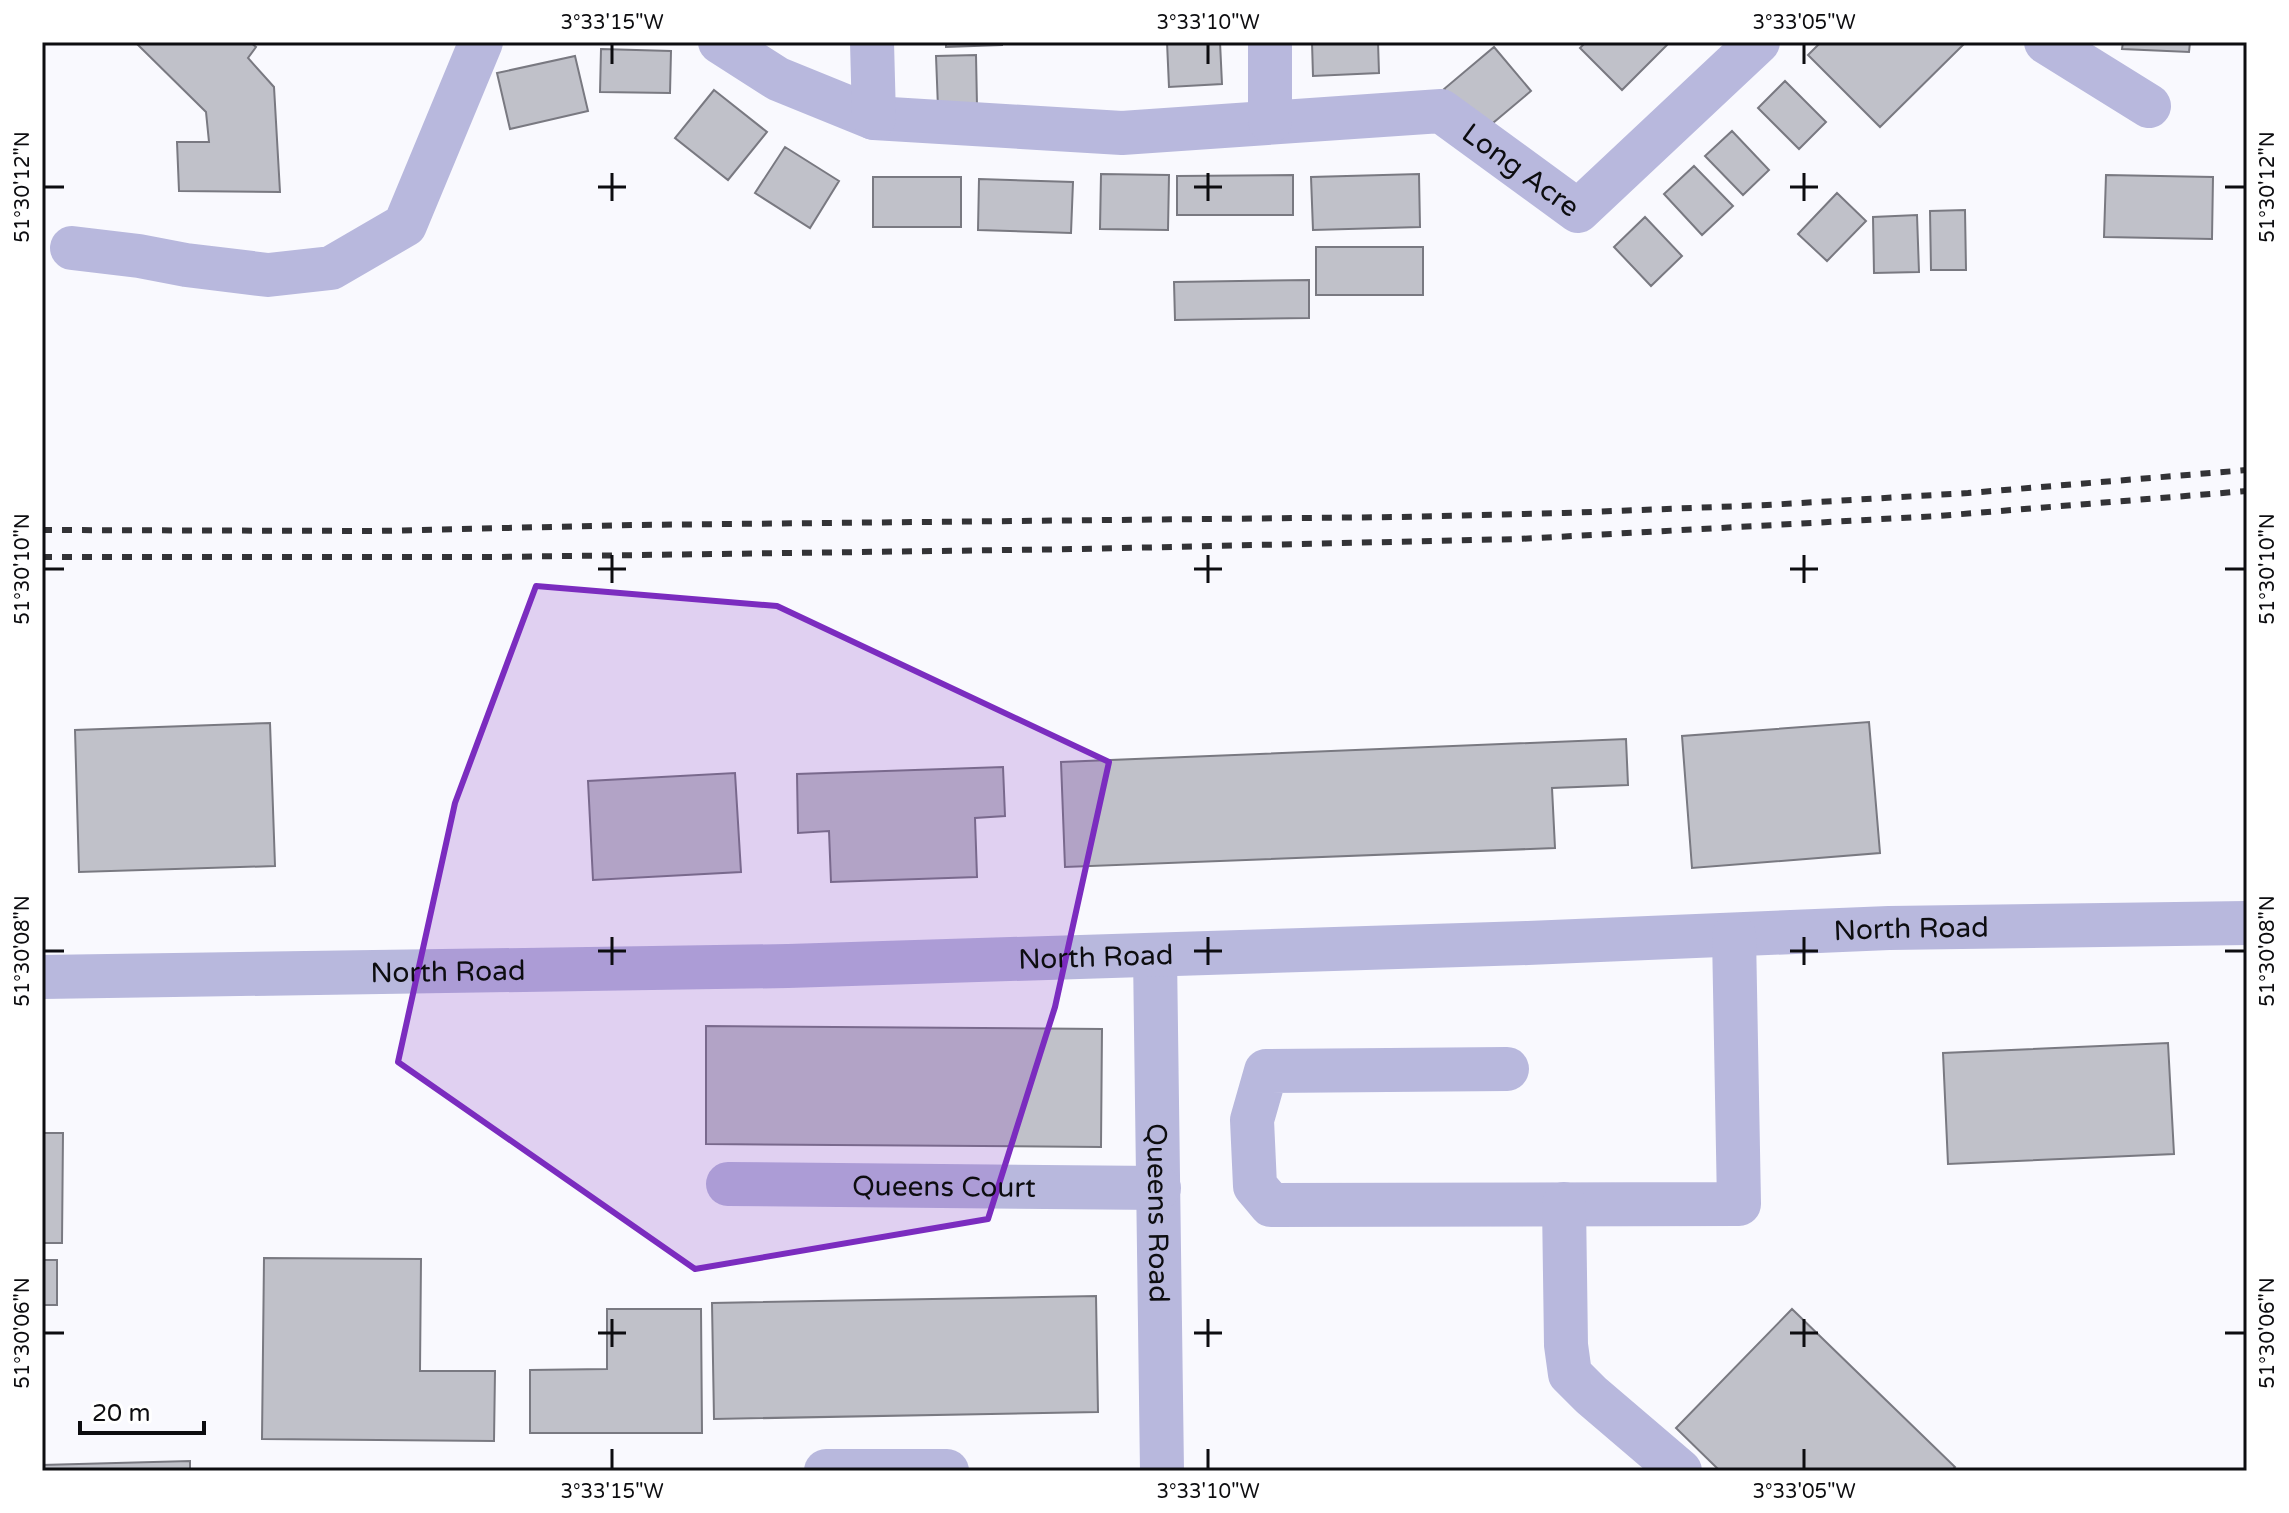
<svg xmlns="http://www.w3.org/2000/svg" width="2289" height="1513" font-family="'Varela Round',sans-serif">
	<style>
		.building { fill: #c0c1c9; stroke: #797981; stroke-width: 2 }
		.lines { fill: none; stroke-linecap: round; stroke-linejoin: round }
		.minor { stroke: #b8b8dd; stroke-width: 44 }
		.rail { stroke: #333336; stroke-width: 6; stroke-dasharray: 10 10; stroke-linecap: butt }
		.marked { fill: #7b2cbf; fill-opacity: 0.2; stroke: #7b2cbf; stroke-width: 6; stroke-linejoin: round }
		.ticks { fill: none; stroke: #0d0d10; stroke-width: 3 }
		.labels { text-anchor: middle; stroke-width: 6; stroke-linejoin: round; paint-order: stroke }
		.street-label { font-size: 28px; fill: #0d0d10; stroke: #fff }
		.neatline { fill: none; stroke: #0d0d10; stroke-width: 3 }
		.ticks-label { font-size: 20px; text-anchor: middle; fill: #0d0d10 }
	</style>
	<rect width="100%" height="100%" fill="#f9f9fe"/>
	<!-- building -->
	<path class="building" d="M135,42H250L256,47L248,58L274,87L280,192L179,191L177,142H209L206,112Z
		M946,42H1002V45L946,47Z
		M1167,42H1220L1222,84L1169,87Z
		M1312,42H1378L1379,73L1313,76Z
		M1586,42H1670L1622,90L1580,48Z
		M1821,42H1966L1880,127L1808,55Z
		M2123,42H2190L2189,52L2122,49Z
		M1494,47L1531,91L1481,133L1444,89Z
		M601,49L671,51L670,93L600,92Z
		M976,55L977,106L938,108L936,56Z
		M575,56L588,111L510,129L497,73Z
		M1785,81L1826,122L1799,149L1758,108Z
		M714,90L767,132L728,180L675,138Z
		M1732,131L1769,170L1743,195L1705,156Z
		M785,147L839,181L810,228L755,193Z
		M1694,166L1733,206L1702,235L1664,194Z
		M1101,174L1169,175L1168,230L1100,229Z
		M1419,174L1420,227L1313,230L1311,177Z
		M1293,175V215H1177V176Z
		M2106,175L2213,177L2212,239L2104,237Z
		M873,177H961V227H873Z
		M979,179L1073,182L1071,233L978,230Z
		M1837,193L1866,221L1827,261L1798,234Z
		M1965,210L1966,270H1931L1930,211Z
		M1917,215L1919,272L1874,273L1873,217Z
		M1645,217L1682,256L1651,286L1614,247Z
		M1316,247H1423V295H1316Z
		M1309,280V318L1175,320L1174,282Z
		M1869,722L1880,853L1692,868L1682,736Z
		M270,723L275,866L79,872L75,730Z
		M1626,739L1628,785L1552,788L1555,848L1065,867L1061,762Z
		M1003,767L1005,816L975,818L977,877L831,882L829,831L798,833L797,774Z
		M735,773L741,872L593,880L588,781Z
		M706,1026L1102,1029L1101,1147L706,1144Z
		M2168,1043L2174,1154L1948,1164L1943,1053Z
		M42,1133H63L62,1243H42Z
		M264,1258L421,1259L420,1371H495L494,1441L262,1439Z
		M42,1260H57V1305H42Z
		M1096,1296L1098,1412L714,1419L712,1303Z
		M607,1309H701L702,1433H530V1370L607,1369Z
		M1792,1309L1955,1467L1951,1471H1720L1676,1428Z
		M190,1461V1471H42V1465Z"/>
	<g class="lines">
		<!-- minor -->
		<g class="minor">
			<path id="s1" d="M720,42L778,79L874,118L1122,133L1441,111L1578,211L1758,42"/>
			<path d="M872,42L874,118"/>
			<path d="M1270,42V121"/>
			<path d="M2046,42L2149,106"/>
			<path d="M72,248L139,256L186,265L268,275L331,268L405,225L481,42"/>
			<path id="s2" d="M1155,955L1162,1471"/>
			<path id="s3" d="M42,977L788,966L1528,943L1889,928L2247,923"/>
			<path d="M1507,1069L1266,1071L1252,1120L1255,1186L1271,1205L1739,1204L1734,935"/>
			<path id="s4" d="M728,1184L1159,1188"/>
			<path d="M1564,1204L1566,1345L1570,1374L1591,1395L1680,1471"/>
			<path d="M826,1471H947"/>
		</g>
		<!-- rail -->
		<path class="rail" d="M42,530L376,531L634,525L1398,517L1564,513L1767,505L1968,493L2247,470
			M42,557H496L1081,549L1519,539L1938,516L2247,491"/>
	</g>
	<!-- marked area -->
	<path class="marked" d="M536,586L777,606L1109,762L1055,1007L988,1219L695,1269L398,1062L455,803Z"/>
	<!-- ticks -->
	<path class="ticks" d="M612,44V64M1208,44V64M1804,44V64M612,173V201M1208,173V201M1804,173V201M44,187H64M598,187H626M1194,187H1222M1790,187H1818M2225,187H2245M612,555V583M1208,555V583M1804,555V583M44,569H64M598,569H626M1194,569H1222M1790,569H1818M2225,569H2245M612,937V965M1208,937V965M1804,937V965M44,951H64M598,951H626M1194,951H1222M1790,951H1818M2225,951H2245M612,1319V1347M1208,1319V1347M1804,1319V1347M44,1333H64M598,1333H626M1194,1333H1222M1790,1333H1818M2225,1333H2245M612,1449V1469M1208,1449V1469M1804,1449V1469"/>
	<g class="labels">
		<!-- street labels -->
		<g class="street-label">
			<text dy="10" stroke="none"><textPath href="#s1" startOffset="840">Long Acre</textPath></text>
			<text dy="10" stroke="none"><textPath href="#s3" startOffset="1870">North Road</textPath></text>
			<text dy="10" stroke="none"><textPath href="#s3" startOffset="1054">North Road</textPath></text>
			<text dy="10" stroke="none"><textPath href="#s3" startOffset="406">North Road</textPath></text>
			<text dy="10" stroke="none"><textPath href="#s4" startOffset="216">Queens Court</textPath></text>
			<text dy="10" stroke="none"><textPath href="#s2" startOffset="258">Queens Road</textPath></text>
		</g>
	</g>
	<!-- border -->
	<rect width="2289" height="1513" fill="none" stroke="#ffffff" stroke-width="88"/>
	<!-- scale -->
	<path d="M80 1421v12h124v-12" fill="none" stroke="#0d0d10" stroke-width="4"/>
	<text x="92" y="1421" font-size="24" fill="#0d0d10" stroke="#ffffff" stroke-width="6" paint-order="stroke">20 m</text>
	<rect x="44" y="44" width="2201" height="1425" class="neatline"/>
	<g class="ticks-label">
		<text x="612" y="29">3°33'15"W</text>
		<text x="1208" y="29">3°33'10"W</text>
		<text x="1804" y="29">3°33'05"W</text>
		<text transform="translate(22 187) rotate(-90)" y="7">51°30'12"N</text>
		<text transform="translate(2267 187) rotate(-90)" y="7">51°30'12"N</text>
		<text transform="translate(22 569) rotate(-90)" y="7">51°30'10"N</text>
		<text transform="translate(2267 569) rotate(-90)" y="7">51°30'10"N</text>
		<text transform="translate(22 951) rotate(-90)" y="7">51°30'08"N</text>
		<text transform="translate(2267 951) rotate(-90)" y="7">51°30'08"N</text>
		<text transform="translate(22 1333) rotate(-90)" y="7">51°30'06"N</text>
		<text transform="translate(2267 1333) rotate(-90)" y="7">51°30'06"N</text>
		<text x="612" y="1498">3°33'15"W</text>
		<text x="1208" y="1498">3°33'10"W</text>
		<text x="1804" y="1498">3°33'05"W</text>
	</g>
</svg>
